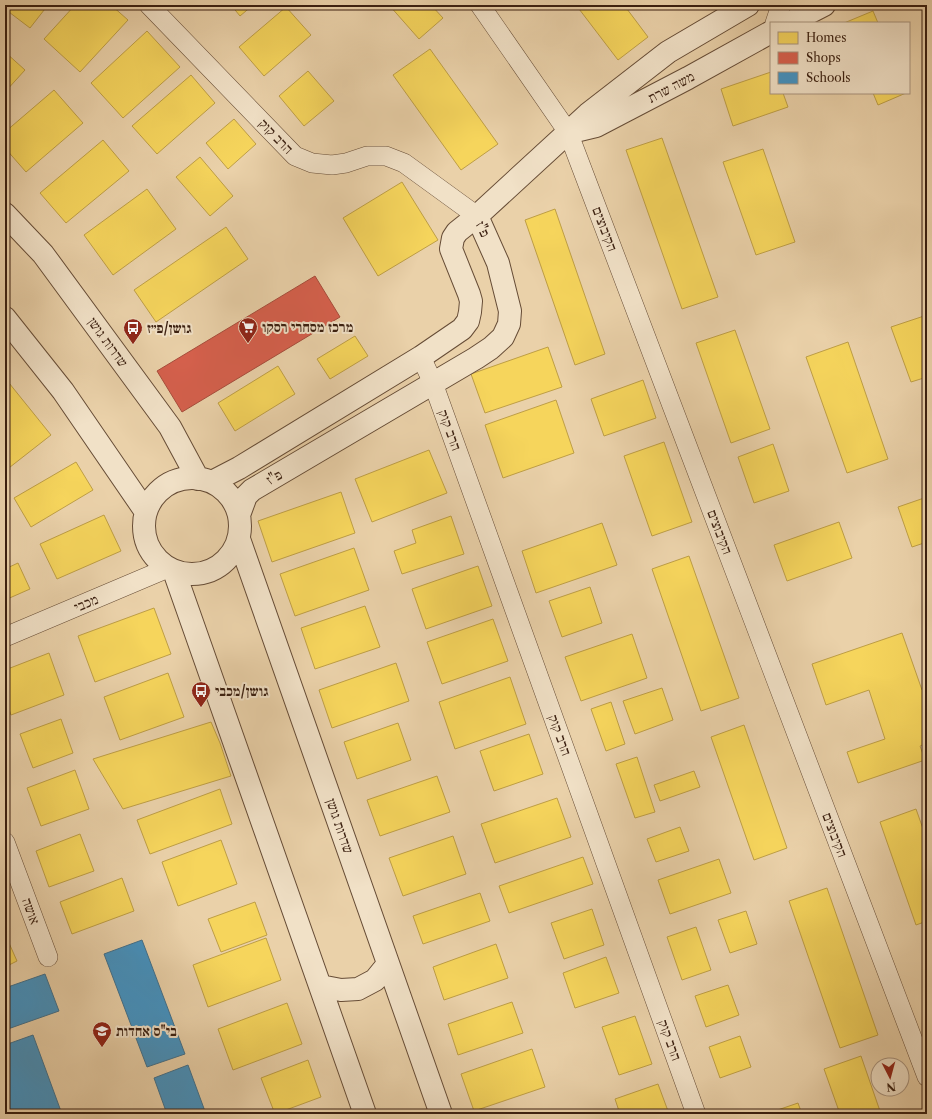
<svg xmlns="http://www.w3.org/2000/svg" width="932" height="1119" font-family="'Libre Caslon Text','Frank Ruhl Libre',serif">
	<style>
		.homes { fill: #f6d55c; stroke: #be9e45 }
		.shops { fill: #d6604d; stroke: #a74c3b }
		.schools { fill: #4393c3; stroke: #40708d }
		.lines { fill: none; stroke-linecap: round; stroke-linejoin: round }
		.minor-casing { stroke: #664c36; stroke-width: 20 }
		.tertiary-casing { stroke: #664c36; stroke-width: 24 }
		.minor { stroke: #f1e1c7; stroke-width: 19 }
		.tertiary { stroke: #f1e1c7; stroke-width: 22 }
		.labels { text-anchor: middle; stroke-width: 4; stroke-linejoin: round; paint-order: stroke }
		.street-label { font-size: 14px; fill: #3a1f10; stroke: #f1e1c7 }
		.poi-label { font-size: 14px; font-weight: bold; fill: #3a1f10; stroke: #f1e1c7; text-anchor: start }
	</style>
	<rect width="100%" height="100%" fill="#ead1a9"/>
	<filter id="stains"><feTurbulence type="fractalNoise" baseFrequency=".005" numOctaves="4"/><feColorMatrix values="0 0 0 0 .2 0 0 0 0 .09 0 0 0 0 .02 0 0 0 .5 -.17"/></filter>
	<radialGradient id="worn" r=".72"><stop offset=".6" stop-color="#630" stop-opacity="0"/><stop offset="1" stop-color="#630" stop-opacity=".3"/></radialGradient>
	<!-- homes -->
	<path class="homes" d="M5,5H48L30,28L5,9Z
		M75,5H111L128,20L80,72L44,39Z
		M231,5H253L240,16Z
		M389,5H431L443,18L419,39Z
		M576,5H624L648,37L618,60Z
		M286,7L311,35L264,76L239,47Z
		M873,11L878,23H844Z
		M147,31L180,67L123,118L91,83Z
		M430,49L498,144L461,170L393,75Z
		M5,52L25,70L5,92Z
		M308,71L334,101L304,126L279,96Z
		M771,72V93H783L788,107L733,126L721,89Z
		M191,75L215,103L157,154L132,126Z
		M54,90L83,123L26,172L5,148V132Z
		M873,93H906L878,105Z
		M234,119L256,144L228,169L206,143Z
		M662,138L718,297L682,309L626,150Z
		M103,140L129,171L66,223L40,193Z
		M763,149L795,242L756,255L723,162Z
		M200,157L233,196L210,216L176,177Z
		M402,182L438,240L378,276L343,218Z
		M147,189L176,229L113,275L84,235Z
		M555,209L605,354L575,365L525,220Z
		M226,227L248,259L156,322L134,290Z
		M927,315V377L911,382L891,327Z
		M735,330L770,429L731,443L696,343Z
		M355,336L368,356L330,379L317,359Z
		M848,342L888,459L847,473L806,357Z
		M548,347L562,387L485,413L471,374Z
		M278,366L295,394L235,431L218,403Z
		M5,378L51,435L5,471Z
		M643,380L656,418L604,436L591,399Z
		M556,400L574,453L503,478L485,425Z
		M664,442L692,522L652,536L624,456Z
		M773,444L789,491L754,503L738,457Z
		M429,450L447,493L372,522L355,479Z
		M76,462L93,490L31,527L14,498Z
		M341,492L355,533L272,562L258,521Z
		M927,497V542L912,547L898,507Z
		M104,515L121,551L57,579L40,544Z
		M451,516L464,554L402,574L394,551L416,543L412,530Z
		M839,522L852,558L787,581L774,545Z
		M602,523L617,565L536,593L522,551Z
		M354,548L369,590L295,616L280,574Z
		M689,556L739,698L701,711L652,569Z
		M18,563L30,589L5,600V569Z
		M478,566L492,606L426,629L412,589Z
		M590,587L602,623L562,637L549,601Z
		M365,606L380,647L315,669L301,628Z
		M154,608L171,654L95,682L78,636Z
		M493,619L508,661L442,684L427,642Z
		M902,633L922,690L927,688V743L920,746L925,760L858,783L847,752L885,739L869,690L826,705L812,664Z
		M632,634L647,678L581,701L565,657Z
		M49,653L64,695L11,715L5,698V670Z
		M396,663L409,701L332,728L319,690Z
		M168,673L184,717L120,740L104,697Z
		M510,677L526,724L455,749L439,702Z
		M662,688L673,720L635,734L623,701Z
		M611,702L625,744L606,751L591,709Z
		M61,719L73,753L33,768L20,734Z
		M211,722L220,743L231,776L123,809L93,759Z
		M398,723L411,760L357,779L344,742Z
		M744,725L787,848L754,860L711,737Z
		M529,734L543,774L494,791L480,751Z
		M637,757L655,812L635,818L616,764Z
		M75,770L89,809L41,826L27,788Z
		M694,771L700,787L660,801L654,785Z
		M437,776L450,812L380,836L367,800Z
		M220,789L232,824L150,854L137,820Z
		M557,798L571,837L495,863L481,824Z
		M916,809L927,840V921L916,925L880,822Z
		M680,827L689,851L656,862L647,839Z
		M80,834L94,871L49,887L36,851Z
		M453,836L466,874L403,896L389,858Z
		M221,840L237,884L178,906L162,862Z
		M583,857L593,884L509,913L499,886Z
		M719,859L731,893L670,914L658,880Z
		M122,878L134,911L72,934L60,902Z
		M827,888L878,1035L840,1048L789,901Z
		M480,893L490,921L423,944L413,916Z
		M255,902L267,935L221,952L208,919Z
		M592,909L604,945L564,959L551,923Z
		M746,911L757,944L730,953L718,920Z
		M696,927L711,970L682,980L667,937Z
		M5,934L17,961L5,967Z
		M266,938L281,980L208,1007L193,965Z
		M496,944L508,978L444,1000L433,967Z
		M606,957L619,993L575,1008L563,973Z
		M728,985L739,1015L706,1027L695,996Z
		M512,1002L523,1033L458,1055L448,1024Z
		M287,1003L302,1044L233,1070L218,1029Z
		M635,1016L652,1064L619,1075L602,1027Z
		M740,1036L751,1067L720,1078L709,1047Z
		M532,1049L545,1087L474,1111L461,1074Z
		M861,1056L881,1114H840L824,1069Z
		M308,1060L321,1097L275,1114L261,1078Z
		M658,1084L668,1111L659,1114H620L615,1099Z
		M798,1103L802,1114H766Z"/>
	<!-- shops -->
	<path class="shops" d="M315,276L340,317L182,412L157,371Z"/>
	<!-- schools -->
	<path class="schools" d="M142,940L185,1054L147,1067L104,954Z
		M45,974L59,1011L5,1030V988Z
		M33,1035L62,1114H5V1045Z
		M188,1065L206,1114H167L154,1078Z"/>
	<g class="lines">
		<!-- minor casing -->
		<g class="minor-casing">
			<path id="minor" d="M149,5L295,156L312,163L332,165L346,163L367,156H386L404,163L477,216
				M480,5L568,132L927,1077
				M775,23L781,5
				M421,357L433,383L696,1114
				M5,637L168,568
				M5,842L48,957"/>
		</g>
		<!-- tertiary casing -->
		<g class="tertiary-casing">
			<path id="tertiary" d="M789,23L824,5
				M571,132L596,126L688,78L771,32
				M5,214L43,254L170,427L198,479
				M5,318L63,391L146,512
				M144 526a48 48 0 1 1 96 0a48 48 0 1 1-96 0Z
				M212,482L239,468L421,357L462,329L468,321L470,312L471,301L469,294L451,249L453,238L457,232L477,216L588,114L668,52L748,5
				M239,515L246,496L252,490L476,358L491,348L503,337L509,324L510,311L498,263L477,216
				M239,539L441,1114
				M174,571L365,1114
				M320,986L341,990L358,989L375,980L388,964"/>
		</g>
		<!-- minor -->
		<use href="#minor" class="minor"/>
		<!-- tertiary -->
		<use href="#tertiary" class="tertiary"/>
	</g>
	<!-- icons -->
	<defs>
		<g id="supermarket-pin" transform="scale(1)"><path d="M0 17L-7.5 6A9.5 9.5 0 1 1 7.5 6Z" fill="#8f2418" stroke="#f1e1c7"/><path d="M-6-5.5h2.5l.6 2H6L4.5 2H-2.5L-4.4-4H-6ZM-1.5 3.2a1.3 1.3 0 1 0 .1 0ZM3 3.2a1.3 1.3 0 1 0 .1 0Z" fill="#fff"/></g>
		<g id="bus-pin" transform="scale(1)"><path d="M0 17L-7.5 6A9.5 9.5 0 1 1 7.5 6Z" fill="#8f2418" stroke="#f1e1c7"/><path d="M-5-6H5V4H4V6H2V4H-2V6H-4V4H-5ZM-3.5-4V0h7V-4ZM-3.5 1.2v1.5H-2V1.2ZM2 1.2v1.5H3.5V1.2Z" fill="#fff"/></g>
		<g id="school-pin" transform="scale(1)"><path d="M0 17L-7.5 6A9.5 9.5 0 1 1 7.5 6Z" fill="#8f2418" stroke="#f1e1c7"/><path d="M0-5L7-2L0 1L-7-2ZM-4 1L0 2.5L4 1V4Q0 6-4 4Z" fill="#fff"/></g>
	</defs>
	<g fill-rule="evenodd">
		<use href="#supermarket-pin" x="248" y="327"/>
		<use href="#bus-pin" x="133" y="328"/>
		<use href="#bus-pin" x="201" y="691"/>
		<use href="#school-pin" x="102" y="1031"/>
	</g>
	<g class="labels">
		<!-- street labels -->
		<g class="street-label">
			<text transform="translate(671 87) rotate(-28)" y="5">משה שרת</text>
			<text transform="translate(276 136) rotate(46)" y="5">הרב קוק</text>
			<text transform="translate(483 229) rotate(65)" y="5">פ"ז</text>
			<text transform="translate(605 229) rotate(69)" y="5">הקיבוצים</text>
			<text transform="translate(108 342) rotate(54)" y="5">שדרות גושן</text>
			<text transform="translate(450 430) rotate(70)" y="5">הרב קוק</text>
			<text transform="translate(274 477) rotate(-30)" y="5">פ"ז</text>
			<text transform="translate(720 532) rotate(69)" y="5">הקיבוצים</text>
			<text transform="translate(86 603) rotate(-23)" y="5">מכבי</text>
			<text transform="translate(560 735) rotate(70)" y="5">הרב קוק</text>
			<text transform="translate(340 826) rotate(71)" y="5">שדרות גושן</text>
			<text transform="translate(835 835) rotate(69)" y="5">הקיבוצים</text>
			<text transform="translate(31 911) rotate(70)" y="5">אושה</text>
			<text transform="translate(670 1040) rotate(70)" y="5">הרב קוק</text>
		</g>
		<!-- poi labels -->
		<g class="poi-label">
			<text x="262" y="332">מרכז מסחרי רסקו</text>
			<text x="147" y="333">גושן/פ״ז</text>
			<text x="215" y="696">גושן/מכבי</text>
			<text x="116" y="1036">בי"ס אחדות</text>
		</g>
	</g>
	<!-- margin -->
	<rect width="932" height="1119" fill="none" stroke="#ead1a9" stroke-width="20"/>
	<rect x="6" y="6" width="920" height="1107" fill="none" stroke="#3a1f10" stroke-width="2"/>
	<rect x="10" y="10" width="912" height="1099" fill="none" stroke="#3a1f10"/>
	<!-- legend -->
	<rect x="770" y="22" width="140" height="72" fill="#f1e1c7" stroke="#a8937e"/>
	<rect x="778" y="32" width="20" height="12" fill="#f6d55c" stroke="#a8937e"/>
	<text x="806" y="42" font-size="12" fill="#3a1f10">Homes</text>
	<rect x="778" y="52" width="20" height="12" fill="#d6604d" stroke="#a8937e"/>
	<text x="806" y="62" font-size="12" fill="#3a1f10">Shops</text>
	<rect x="778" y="72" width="20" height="12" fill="#4393c3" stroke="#a8937e"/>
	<text x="806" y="82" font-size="12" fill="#3a1f10">Schools</text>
	<!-- north arrow -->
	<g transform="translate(890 1077) rotate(174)"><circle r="19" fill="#f1e1c7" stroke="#a8937e"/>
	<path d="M0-3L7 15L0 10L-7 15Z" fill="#8f2418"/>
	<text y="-6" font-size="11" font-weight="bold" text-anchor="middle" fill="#3a1f10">N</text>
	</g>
	<rect width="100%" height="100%" filter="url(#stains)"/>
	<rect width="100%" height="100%" fill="url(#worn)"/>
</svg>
